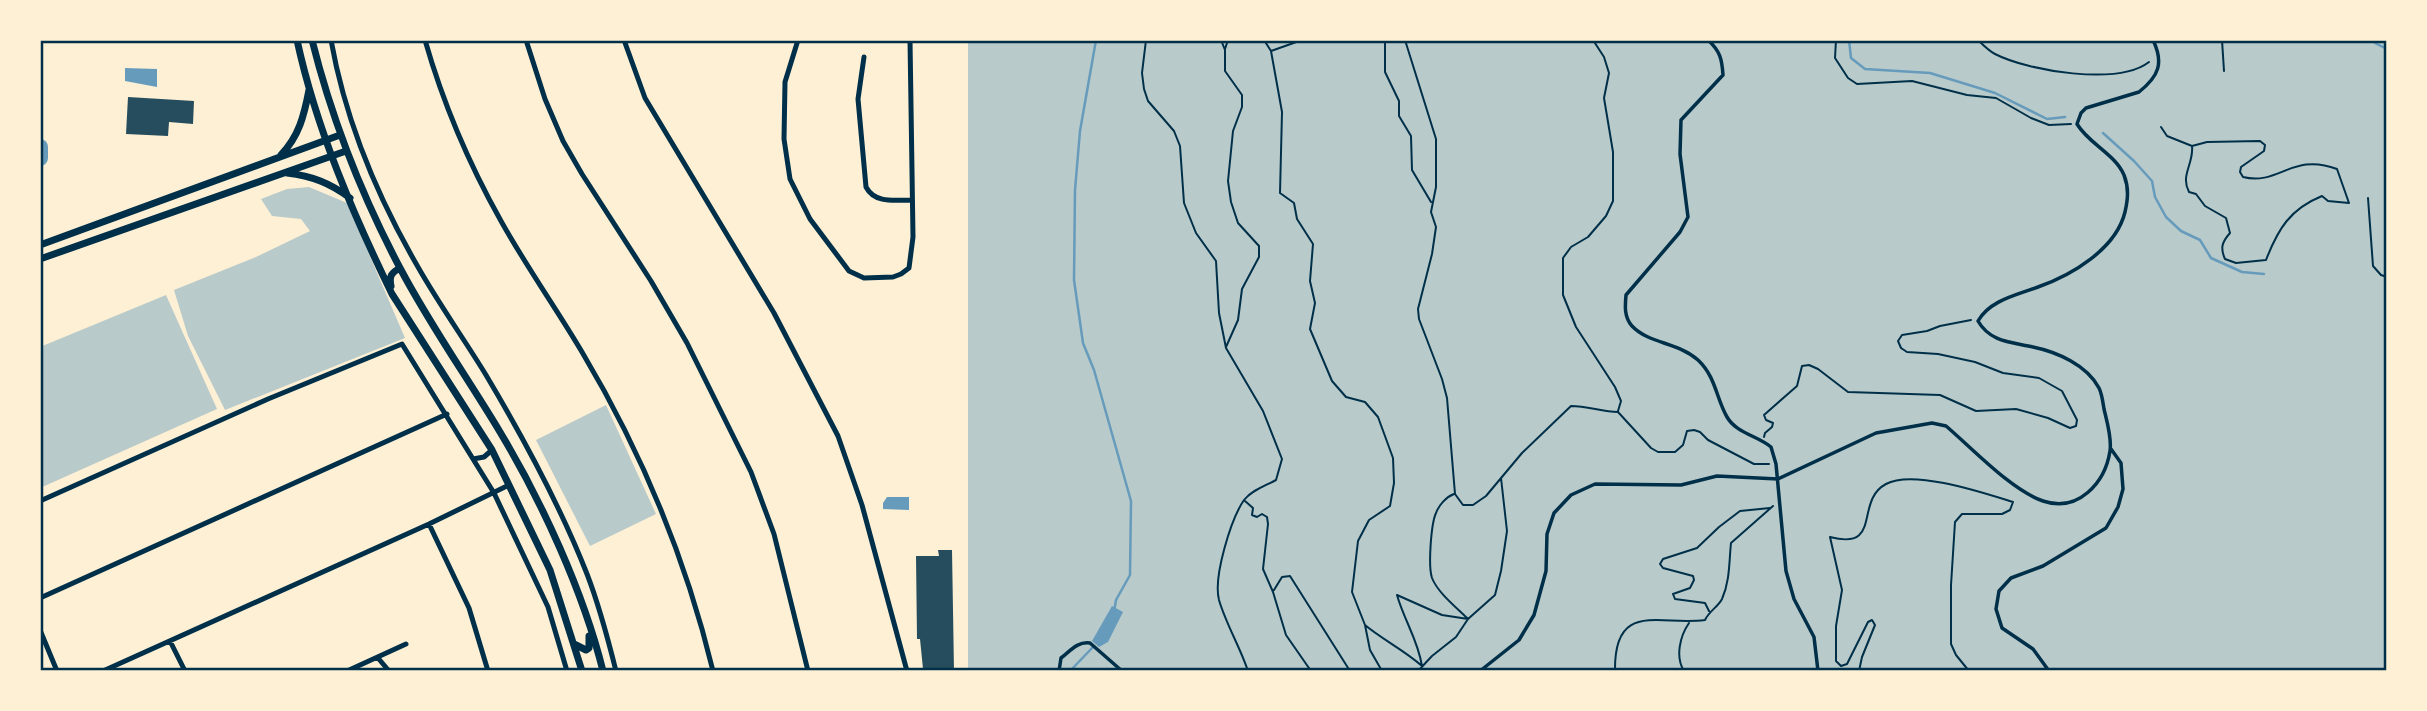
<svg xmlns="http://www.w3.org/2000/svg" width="2427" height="711" font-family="'Noto Serif',serif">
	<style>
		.green { fill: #b9caca }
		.water { fill: #669bbc }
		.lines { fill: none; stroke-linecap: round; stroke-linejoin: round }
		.stream { stroke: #669bbc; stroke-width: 2.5 }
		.river { stroke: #669bbc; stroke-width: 16 }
		.building { fill: #264d5e }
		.path { stroke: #003049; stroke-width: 2 }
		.pedestrian { stroke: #003049; stroke-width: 3.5 }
		.minor { stroke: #003049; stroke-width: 5 }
		.secondary { stroke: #003049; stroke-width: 7 }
		.neatline { fill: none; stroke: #003049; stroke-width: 2.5 }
	</style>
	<rect width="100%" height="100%" fill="#fdf0d5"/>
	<!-- green -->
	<path class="green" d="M968,40H2387V671H968Z
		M309,187L347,203L405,338L225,410L188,336L174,290L256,257L310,231L301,219L272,216L261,199L287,189Z
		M166,295L217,409L40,488V347Z
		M606,405L656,514L590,546L536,440Z"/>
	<!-- water -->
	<path class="water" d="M125,68L157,69V87L125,81Z
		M887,497H909V510L883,509V503Z
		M1112,606L1123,612L1108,642L1099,647L1092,641Z"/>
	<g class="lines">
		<!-- stream -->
		<path class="stream" d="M1096,40L1080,131L1075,190L1074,280L1083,343L1094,370L1131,501L1130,575L1116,600L1114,612
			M1849,40L1851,58L1865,69L1930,73L1995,93L2047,119L2065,117
			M2375,43L2387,49
			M2103,133L2134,161L2152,181L2155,197L2166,217L2181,231L2200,240L2211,258L2242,272L2264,274
			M1070,671L1094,646"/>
		<!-- river -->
		<path class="river" d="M40,147V158"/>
	</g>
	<!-- building -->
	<path class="building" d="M128,97L194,101L193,124L169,122L168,136L126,134Z
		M938,550H952L954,671H926V669H923L920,639H917L916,556H939Z"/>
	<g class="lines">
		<!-- path -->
		<path class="path" d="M1146,40L1142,73L1144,89L1148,101L1174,131L1180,146L1184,203L1196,233L1216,261L1219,313L1226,348L1263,411L1282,459L1276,480C1265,486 1252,490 1244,500C1231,519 1213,577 1219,600C1226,624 1240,647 1248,671
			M1221,40L1225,50V71L1242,95V107L1233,131L1228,181L1231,202L1238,223L1259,246V257L1242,289L1238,320L1226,347
			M1264,40L1271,51L1302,40
			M1385,40V72L1399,101V116L1411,136L1412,170L1431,202
			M1405,40L1436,139V187L1431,212L1436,227L1432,254L1418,309L1419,319L1442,379L1447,398L1455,494L1463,505H1473L1486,496L1522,453L1571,406C1588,406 1602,412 1618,412L1651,448L1658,452H1675L1683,445L1687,431L1694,430L1700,432L1708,440L1754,464H1769
			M1593,40L1604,57L1609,73L1604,98L1613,152V201L1606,216L1588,237L1571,247L1563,258V295L1576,327L1615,387L1621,401L1618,411
			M1836,40L1835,58L1848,78L1857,84L1912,81L1967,95L1996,98L2031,118L2049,125L2071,124
			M1978,40C1983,45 1989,51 1995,54C2028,71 2118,86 2149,62
			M2222,40L2224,71
			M1225,49L1228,40
			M1271,51L1282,112L1280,193L1294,203L1297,219L1313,244L1310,281L1315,303L1310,329L1332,381L1346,397L1365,402L1378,417L1393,458L1394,483L1390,506L1369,520L1358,541L1352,592L1365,625
			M2161,127L2167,136L2192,146L2207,142L2260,141L2265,145L2264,151L2241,167L2240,172L2243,177C2279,186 2292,152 2337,169L2349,203L2328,201L2322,196C2290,209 2278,229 2266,260L2236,263L2225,259C2220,248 2222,242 2230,233L2226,218L2205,206L2196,194L2189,192C2180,175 2194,164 2192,146
			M2368,198L2373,266L2381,275L2387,277
			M1764,437L1765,433L1772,427L1773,423L1766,420L1764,415L1797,386L1802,366L1809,365L1818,369L1848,392L1940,395L1976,411L2016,409L2048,418L2070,428L2076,426L2077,420L2062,391L2039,378L2003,373L1975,362L1938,354L1907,352L1901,348L1898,341L1902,335L1927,331L1940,326L1971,320
			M1245,501L1253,508L1252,515L1257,517L1262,514L1267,517L1268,524L1263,569L1273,592L1286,635L1311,671
			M1274,590L1282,577L1290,576L1350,671
			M1709,611L1705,603L1675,599L1673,594L1690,588L1694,580L1693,576L1663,568L1660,564L1663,559L1697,548L1719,527L1740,511L1770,508
			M1382,671L1370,650L1365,625C1383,640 1404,650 1422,666C1418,640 1404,620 1397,595L1442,615L1468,619C1456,607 1438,593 1432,578C1428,566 1431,524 1436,513C1439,505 1446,497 1454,494
			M1418,671L1432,656L1456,637L1468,619L1495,595L1501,571L1507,531L1501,478
			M1615,671C1614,600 1659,626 1705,620C1709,611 1718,607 1722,599C1730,581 1729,562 1731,543L1773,506
			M1684,671C1675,657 1680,636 1689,623
			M1859,671L1862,657L1875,625L1872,620L1868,622L1847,664L1841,666L1836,661V626L1842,590L1830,537C1883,551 1854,501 1886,484C1913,469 1984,493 2013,502L2010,510L2002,514H1962L1955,522L1951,585V644L1956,655L1969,671"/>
		<!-- pedestrian -->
		<path class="pedestrian" d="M1708,40C1720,51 1722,59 1723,75L1681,120L1680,154L1688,217L1680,232L1626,295C1625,306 1624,317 1632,326C1649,344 1678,342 1698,360C1716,377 1716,398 1727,417C1736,433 1758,436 1771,447L1776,464L1786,571L1794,599L1814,637L1818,671
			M1059,671L1061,658C1070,651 1078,641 1090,643L1122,671
			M1480,671L1519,640L1534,615L1546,571L1547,534L1554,513L1571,495L1595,484L1681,485L1717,476L1778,479L1876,433L1932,423L1946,426C1973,449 2011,490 2043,501C2078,513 2105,483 2110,451C2112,438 2107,422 2104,409C2103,403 2102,394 2099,388C2087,365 2057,352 2033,347C2011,342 1990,342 1978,321C1990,300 2017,295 2038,287C2072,275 2116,249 2125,212C2128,199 2129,188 2124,175C2115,154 2089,144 2077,124L2081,113L2086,108L2139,92C2159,76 2164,63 2153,40
			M2049,671L2033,649L2002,628L1996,609L1999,591L2011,578L2043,566L2106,528L2118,507L2123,489L2121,463L2111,449"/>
		<!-- minor -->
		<path class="minor" d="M331,40C345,119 378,198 418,267C439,304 464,339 486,375C524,439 560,505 587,574C599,605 608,639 616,671
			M425,40C443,103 469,164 501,221C526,266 556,308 582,352C641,451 686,559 713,671
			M526,40L545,99L563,141L582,174L651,281L687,343L751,472L774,534L808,671
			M624,40L645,98L774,313L838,436L862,505L907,671
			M798,40L785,82L784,139L790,179L810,219L849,271L864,278L893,277L901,274L909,268L913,237L910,40
			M864,57L858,99L866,187C875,204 895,200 912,200
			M473,459L484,457L492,450
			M40,501L268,399L402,344L494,493L548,607L567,671
			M429,524L469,608L488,671
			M40,598L447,414
			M40,630L57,671
			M170,641L185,671
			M378,658L389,671
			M103,671L429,524L509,485
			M347,671L406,644"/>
		<!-- secondary -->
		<path class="secondary" d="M297,40C316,128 353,214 392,294L492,450L550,570L582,671
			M312,40C332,120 362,196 400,268C430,325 467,377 500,432C542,502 583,591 603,671
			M281,155C299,136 304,116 309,90
			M287,173C312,176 330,183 350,198
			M40,245L340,135
			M40,259L346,151
			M391,286C389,276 391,273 400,268
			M574,644L586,650L589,648V636"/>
	</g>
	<!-- border -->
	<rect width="2427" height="711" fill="none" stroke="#fdf0d5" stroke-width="84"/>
	<rect x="42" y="42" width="2343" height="627" class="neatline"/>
</svg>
